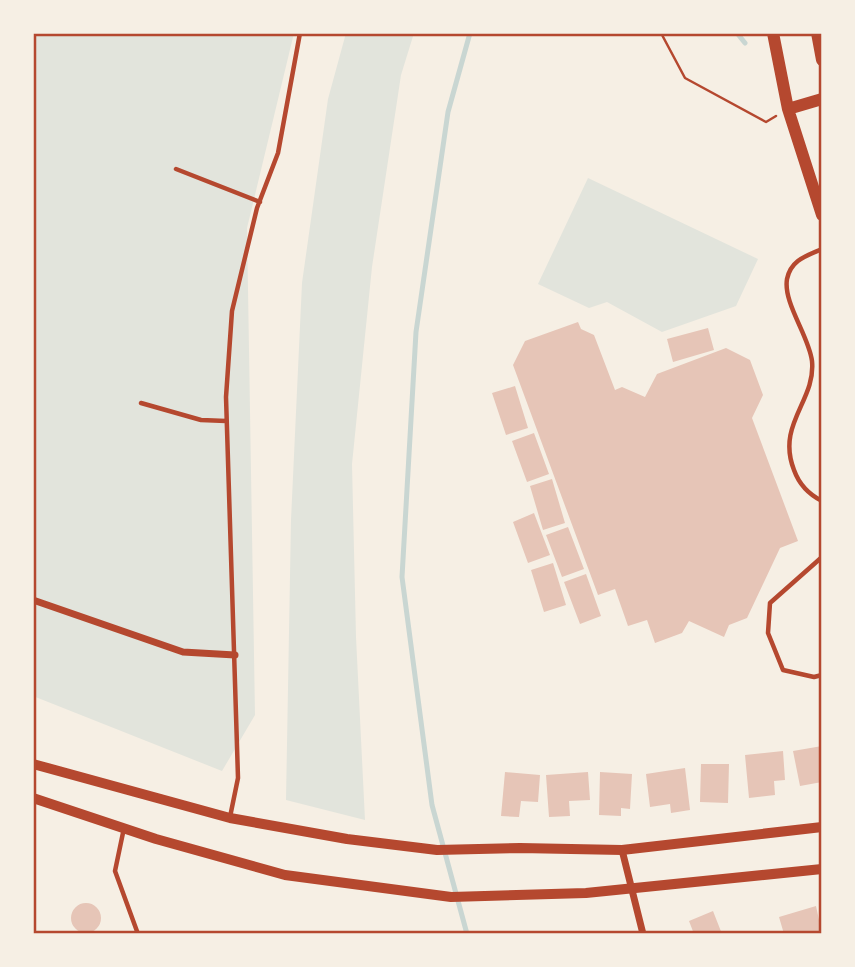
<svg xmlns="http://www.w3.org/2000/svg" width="855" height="967" font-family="Lato,sans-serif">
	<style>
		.green { fill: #e2e4dc }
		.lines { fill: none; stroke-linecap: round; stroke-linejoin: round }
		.stream { stroke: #c9d6d2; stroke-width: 5 }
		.building { fill: #e6c5b7 }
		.path { stroke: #b5482f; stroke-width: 2.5 }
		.service { stroke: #b5482f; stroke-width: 4.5 }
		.minor { stroke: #b5482f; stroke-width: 7 }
		.tertiary { stroke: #b5482f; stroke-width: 10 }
		.secondary { stroke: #b5482f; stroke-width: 12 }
		.neatline { fill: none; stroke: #b5482f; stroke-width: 2.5 }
	</style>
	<rect width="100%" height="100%" fill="#f6efe4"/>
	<!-- green -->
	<path class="green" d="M33,33H294L247,228L255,715L222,771L33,696Z
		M346,33H414L401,75L372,267L352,464L356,637L365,820L286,800L291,520L302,283L328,99Z
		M588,178L758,259L736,306L662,332L607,302L589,308L538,284Z"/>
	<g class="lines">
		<!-- stream -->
		<path class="stream" d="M737,33L745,43
			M467,934L432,805L402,577L416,332L448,112L470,33"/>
	</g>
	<!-- building -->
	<path class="building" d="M578,322L581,329L594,335L615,390L622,387L645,397L657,374L726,348L750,360L763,395L752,418L798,541L780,548L747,618L729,625L724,637L689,621L682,633L655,643L647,620L628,626L615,589L598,595L513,365L525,341Z
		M708,328L714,350L673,362L667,339Z
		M515,386L528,428L506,435L492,393Z
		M534,433L549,474L527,482L512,441Z
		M552,479L565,523L543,530L530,486Z
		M534,513L550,555L528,563L513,522Z
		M568,527L584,569L562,577L546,535Z
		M553,563L566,605L544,612L531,570Z
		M586,574L601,616L580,624L564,582Z
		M822,746V782L800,786L793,751Z
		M783,751L785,780L774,781L775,795L749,798L745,755Z
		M701,764H729L728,803L700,802Z
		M685,768L690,810L671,813L670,804L650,807L646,774Z
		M505,772L540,775L538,802L521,801L519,817L501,816Z
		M588,772L590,800L569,801L570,816L549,817L546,775Z
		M600,772L632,774L630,809L621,808V816L599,815Z
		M71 918a15 15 0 1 1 30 0a15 15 0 1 1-30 0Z
		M816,906L822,934H784L779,917Z
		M713,911L722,934H694L689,921Z"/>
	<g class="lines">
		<!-- path -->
		<path class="path" d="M661,33L685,78L766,122L776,116"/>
		<!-- service -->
		<path class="service" d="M176,169L260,202
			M822,249C806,256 791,260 787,279C783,303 809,336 812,361C816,401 776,424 794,470C799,484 808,494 822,501
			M141,403L201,420L226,421
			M822,557L770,603L768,633L783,670L814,677L822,675
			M230,817L238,778L226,397L232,311L257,208L278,153L300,33
			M124,828L115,871L138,934"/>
		<!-- minor -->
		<path class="minor" d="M33,600L183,652L235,655
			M622,850L643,934"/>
		<!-- tertiary -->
		<path class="tertiary" d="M33,764L230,818L347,839L437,850L520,848L622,850L822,827
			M33,798L156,839L285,875L451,897L586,893L822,869"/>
		<!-- secondary -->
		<path class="secondary" d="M773,33L788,109L822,215
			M817,33L822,60
			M788,109L822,99"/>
	</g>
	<!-- border -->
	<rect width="855" height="967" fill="none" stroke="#f6efe4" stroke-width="70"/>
	<rect x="35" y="35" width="785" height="897" class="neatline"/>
</svg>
